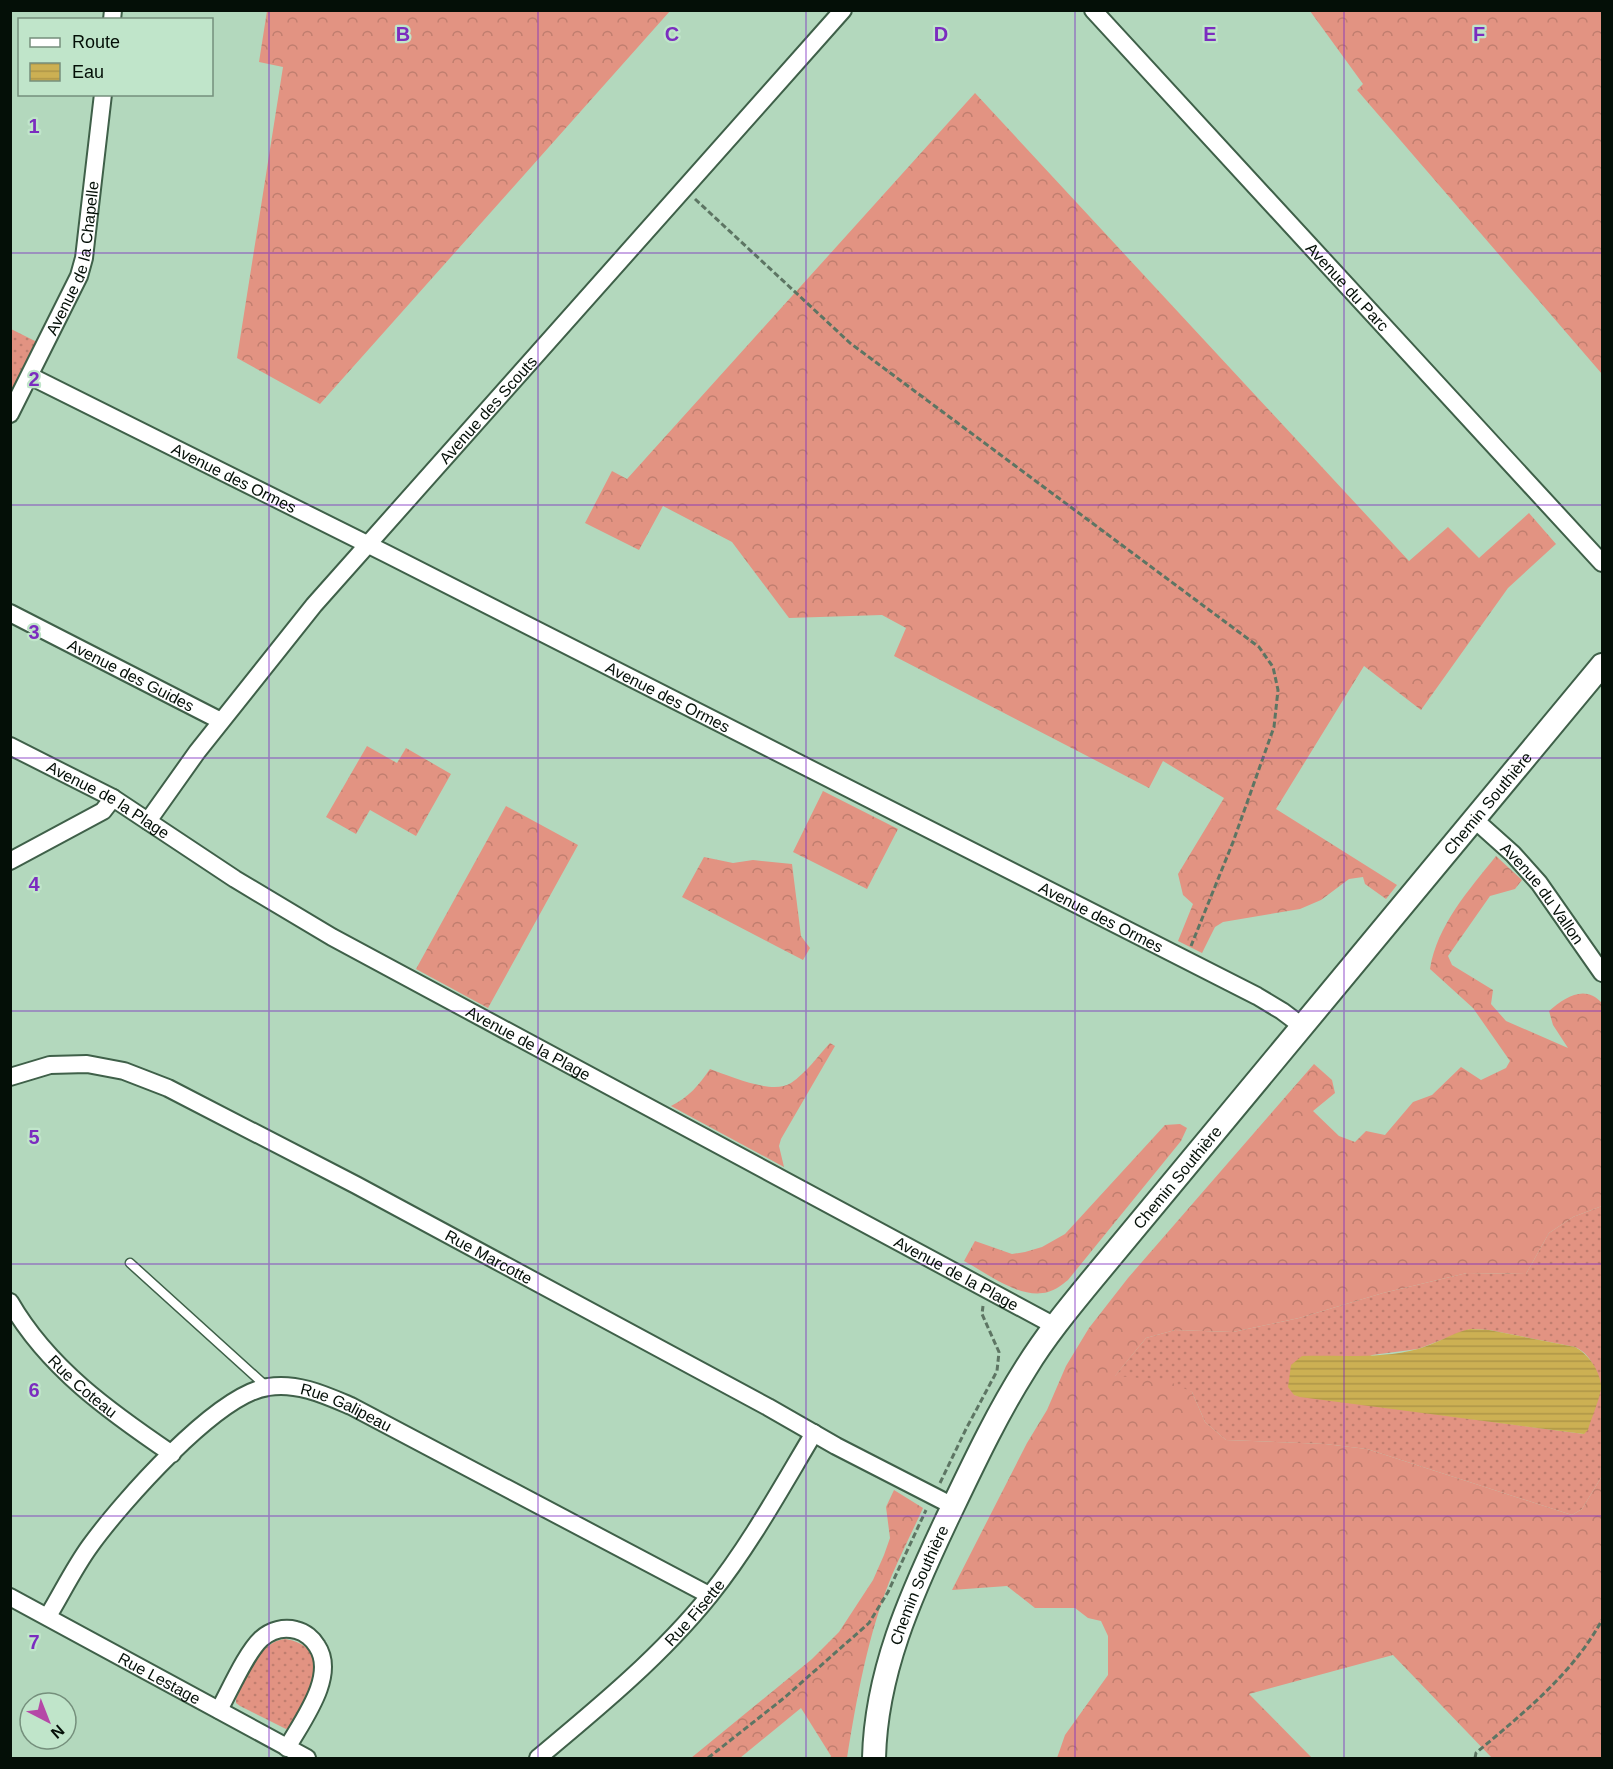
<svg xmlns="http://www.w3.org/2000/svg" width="1613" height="1769" font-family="Helvetica,sans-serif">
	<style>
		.grass { fill: url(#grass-dots); fill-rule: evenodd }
		.forest { fill: url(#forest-crowns) }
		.water { fill: url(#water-rules) }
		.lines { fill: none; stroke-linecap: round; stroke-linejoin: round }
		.lane-casing { stroke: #3f6049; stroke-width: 11 }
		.street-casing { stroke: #3f6049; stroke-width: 20 }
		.secondary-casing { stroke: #3f6049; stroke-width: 26 }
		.path { stroke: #5d7563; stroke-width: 3; stroke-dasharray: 6 3; stroke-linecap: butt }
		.lane { stroke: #fff; stroke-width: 8 }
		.street { stroke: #fff; stroke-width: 16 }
		.secondary { stroke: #fff; stroke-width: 22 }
		.grid { fill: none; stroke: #7b2cbf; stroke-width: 1.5; stroke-opacity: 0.55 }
		.labels { text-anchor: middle; stroke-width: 4.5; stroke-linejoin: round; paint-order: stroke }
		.street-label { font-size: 16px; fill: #040f07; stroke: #c0e5ca }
		.grid-label { font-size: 20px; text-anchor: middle; font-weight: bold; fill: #7b2cbf; stroke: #c0e5ca; stroke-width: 4.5; stroke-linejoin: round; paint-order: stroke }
	</style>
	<defs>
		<pattern id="grass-dots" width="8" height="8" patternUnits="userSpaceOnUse" patternTransform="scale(1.5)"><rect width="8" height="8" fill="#e29382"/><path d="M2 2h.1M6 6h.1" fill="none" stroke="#c07e6f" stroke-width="1.8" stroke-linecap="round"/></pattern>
		<pattern id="forest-crowns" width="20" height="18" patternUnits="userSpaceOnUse" patternTransform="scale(1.5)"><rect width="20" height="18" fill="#e29382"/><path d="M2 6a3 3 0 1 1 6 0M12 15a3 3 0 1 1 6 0" fill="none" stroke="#c07e6f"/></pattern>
		<pattern id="water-rules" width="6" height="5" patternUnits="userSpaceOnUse" patternTransform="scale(1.5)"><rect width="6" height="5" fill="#ccb053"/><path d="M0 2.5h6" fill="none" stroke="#ae9647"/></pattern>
	</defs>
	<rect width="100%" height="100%" fill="#b3d8bd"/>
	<!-- grass -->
	<path class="grass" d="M11,329L39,343L11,398Z
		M1602,1206V1476L1582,1509L1572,1515L1367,1449L1325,1444L1226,1440L1205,1422L1192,1392L1114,1377L1146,1338L1175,1330L1233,1332L1299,1318L1383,1293L1467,1273L1526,1274L1549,1233L1573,1217ZM1470,1329L1489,1330L1575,1347C1592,1355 1595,1369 1601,1386L1584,1434L1294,1395L1372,1355L1418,1349Z
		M285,1639C337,1647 307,1700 290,1727L286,1729L240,1706L236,1703V1699C247,1677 258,1642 285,1639Z"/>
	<!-- forest -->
	<path class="forest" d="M267,11V10L670,11L320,404L237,358L283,67L259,62Z
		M1310,11H1602V374L1357,90L1363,84Z
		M975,93L1409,561L1448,527L1479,558L1529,513L1556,544L1508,588L1421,710L1364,666L1276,809L1397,885L1386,899L1365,884L1363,877L1349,879L1321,900L1300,909L1223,922L1215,927L1202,953L1178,941L1193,904L1183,895L1178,874L1224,798L1163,761L1149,788L894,656L906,628L882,615L789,618L732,542L663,506L639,550L585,523L612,471L627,479Z
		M367,746L397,763L406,748L451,774L416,836L370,810L356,834L326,817Z
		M823,791L898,829L867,889L793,852Z
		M506,806L578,845L488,1008L416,969Z
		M1496,856L1522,880L1515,889L1490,896L1448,956L1452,965L1493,990L1491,1004L1506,1021L1568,1048L1553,1025L1549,1011C1565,997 1585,984 1602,1003V1206L1573,1217L1549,1233L1526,1274L1467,1273L1383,1293L1299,1318L1233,1332L1175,1330L1146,1338L1115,1376L1166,1380L1192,1392L1205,1422L1226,1440L1325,1444L1367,1449L1572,1515L1582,1509L1602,1476V1758H1492L1393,1655L1249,1694L1312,1758H1057L1065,1735L1108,1675V1636L1101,1621L1088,1618L1075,1608H1035L1007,1586L952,1590L1027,1443L1047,1410L1066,1366L1089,1328L1128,1278L1314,1064L1332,1080L1335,1093L1313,1111L1339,1136L1355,1142L1366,1131L1385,1135L1413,1102L1432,1095L1461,1067L1481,1080L1506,1068L1510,1061L1473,1008L1430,969C1437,925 1469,890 1496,856Z
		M704,857L733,863L753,860L792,864L801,936L810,948L803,960L682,897Z
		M830,1043L835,1046L781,1139L779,1146L784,1167L671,1106C689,1097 699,1085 710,1069C730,1076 772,1095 791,1083C806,1073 818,1056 830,1043Z
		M1180,1124L1187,1128L1181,1141L1068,1280C1062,1285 1055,1290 1048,1292C1020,1300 987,1273 964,1261L975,1241L1012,1254L1025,1252L1042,1247L1065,1234L1165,1125Z
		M894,1490L923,1508C913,1530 902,1552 892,1575C868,1634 857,1696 847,1758H830L831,1756L801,1708L740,1758H691L812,1659L839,1632L873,1580L884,1555L890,1538L886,1507Z"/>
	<!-- water -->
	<path class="water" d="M1470,1329L1489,1330L1575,1347C1588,1354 1599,1369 1601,1385C1602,1394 1591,1419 1588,1430L1584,1434L1300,1397L1294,1395L1288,1387L1291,1365L1302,1356C1340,1355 1381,1359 1418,1349C1436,1344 1452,1333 1470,1329Z"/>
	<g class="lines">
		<!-- lane casing -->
		<g class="lane-casing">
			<path id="lane" d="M130,1263L267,1387"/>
		</g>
		<!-- street casing -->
		<g class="street-casing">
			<g id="street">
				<path id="s1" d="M1093,10L1602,563"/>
				<path d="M112,20L113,10"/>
				<path id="s2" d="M30,376L387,554L1257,996L1282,1011L1302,1026"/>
				<path id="s3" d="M10,414L79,276L84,258L103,94"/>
				<path id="s4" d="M10,613L221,721"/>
				<path id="s5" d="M10,746L113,798L235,879L332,937L1055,1326"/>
				<path id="s6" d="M1475,820L1513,854L1539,883L1602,973"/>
				<path id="s7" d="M148,821L197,752L314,605L843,10"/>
				<path d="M10,861L103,811L113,798"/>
				<path id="s8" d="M10,1077L50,1065L87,1064L124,1071L168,1088L356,1185L768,1407L836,1446L953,1506"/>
				<path id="s9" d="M10,1302C48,1368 110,1412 172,1454"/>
				<path id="s10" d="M10,1597L307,1758"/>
				<path id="s11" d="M48,1616C62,1593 74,1568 90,1546C121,1503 217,1394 268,1387C297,1382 325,1395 351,1406L709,1595"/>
				<path d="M219,1710C230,1690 246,1653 261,1639C271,1630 284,1627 296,1630C305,1632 313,1639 317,1646C337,1676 302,1721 287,1748"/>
				<path id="s12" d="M538,1758C598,1708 661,1656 710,1595C750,1545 781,1488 814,1433"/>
			</g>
		</g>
		<!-- secondary casing -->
		<g class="secondary-casing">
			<g id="secondary">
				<path id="s13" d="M874,1758C876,1673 910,1597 946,1521C971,1469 995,1417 1026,1368C1045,1337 1068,1309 1091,1281L1602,665"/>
			</g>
		</g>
		<!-- path -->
		<path class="path" d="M695,199L850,343L1259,647L1273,667L1278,690L1274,727L1233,842L1191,946
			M940,1483L966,1429L997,1371L999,1352L982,1314L983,1306
			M708,1758L784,1698L869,1623L888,1592L926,1510
			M1475,1758L1476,1753C1523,1713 1572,1675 1602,1620"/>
		<!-- lane -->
		<use href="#lane" class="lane"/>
		<!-- street -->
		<use href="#street" class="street"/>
		<!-- secondary -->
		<use href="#secondary" class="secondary"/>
	</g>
	<!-- grid -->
	<path class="grid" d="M269,10V1758M538,10V1758M806,10V1758M1075,10V1758M1344,10V1758M10,253H1602M10,505H1602M10,758H1602M10,1011H1602M10,1264H1602M10,1516H1602"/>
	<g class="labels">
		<!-- street labels -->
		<g class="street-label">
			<text dy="6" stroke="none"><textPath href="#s3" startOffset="170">Avenue de la Chapelle</textPath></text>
			<text dy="6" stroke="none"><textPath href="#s1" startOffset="376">Avenue du Parc</textPath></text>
			<text dy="6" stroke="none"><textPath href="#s7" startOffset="534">Avenue des Scouts</textPath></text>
			<text dy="6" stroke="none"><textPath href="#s2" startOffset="228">Avenue des Ormes</textPath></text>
			<text dy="6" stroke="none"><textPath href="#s4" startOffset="136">Avenue des Guides</textPath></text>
			<text dy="6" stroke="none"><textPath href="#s2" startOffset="714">Avenue des Ormes</textPath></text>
			<text dy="6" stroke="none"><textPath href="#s5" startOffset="112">Avenue de la Plage</textPath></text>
			<text dy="6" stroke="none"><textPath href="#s13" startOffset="1152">Chemin Southière</textPath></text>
			<text dy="6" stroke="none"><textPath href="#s6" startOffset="100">Avenue du Vallon</textPath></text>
			<text dy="6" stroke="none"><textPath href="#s2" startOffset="1200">Avenue des Ormes</textPath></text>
			<text dy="6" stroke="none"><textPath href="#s5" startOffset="598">Avenue de la Plage</textPath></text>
			<text dy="6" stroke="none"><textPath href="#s13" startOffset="666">Chemin Southière</textPath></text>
			<text dy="6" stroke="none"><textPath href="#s8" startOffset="526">Rue Marcotte</textPath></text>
			<text dy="6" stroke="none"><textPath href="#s5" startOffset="1084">Avenue de la Plage</textPath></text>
			<text dy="6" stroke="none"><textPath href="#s9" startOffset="112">Rue Coteau</textPath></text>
			<text dy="6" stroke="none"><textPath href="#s11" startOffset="406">Rue Galipeau</textPath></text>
			<text dy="6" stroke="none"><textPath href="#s13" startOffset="180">Chemin Southière</textPath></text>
			<text dy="6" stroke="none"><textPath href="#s12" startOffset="214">Rue Fisette</textPath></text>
			<text dy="6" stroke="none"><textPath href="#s10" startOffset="170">Rue Lestage</textPath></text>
		</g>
	</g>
	<g class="grid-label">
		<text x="403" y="41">B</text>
		<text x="672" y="41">C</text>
		<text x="941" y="41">D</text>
		<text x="1210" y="41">E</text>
		<text x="1479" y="41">F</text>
		<text x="34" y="133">1</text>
		<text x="34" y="386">2</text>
		<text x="34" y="639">3</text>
		<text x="34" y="891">4</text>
		<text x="34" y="1144">5</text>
		<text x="34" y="1397">6</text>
		<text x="34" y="1649">7</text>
	</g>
	<!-- border -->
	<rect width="1613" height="1769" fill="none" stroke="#040f07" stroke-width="24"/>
	<!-- legend -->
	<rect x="18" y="18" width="195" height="78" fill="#c0e5ca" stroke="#758f7c" stroke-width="1.5"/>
	<rect x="30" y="38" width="30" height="9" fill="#ffffff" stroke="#758f7c" stroke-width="1.5"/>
	<text x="72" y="48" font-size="18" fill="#040f07">Route</text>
	<rect x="30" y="63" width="30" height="18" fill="url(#water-rules)" stroke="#758f7c" stroke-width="1.5"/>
	<text x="72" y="78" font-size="18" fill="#040f07">Eau</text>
	<!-- north arrow -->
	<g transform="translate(48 1721) rotate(138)"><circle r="28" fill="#c0e5ca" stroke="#758f7c" stroke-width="1.5"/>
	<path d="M0-4.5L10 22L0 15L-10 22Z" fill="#b548a7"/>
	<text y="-9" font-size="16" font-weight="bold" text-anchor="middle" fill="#040f07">N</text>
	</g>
</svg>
